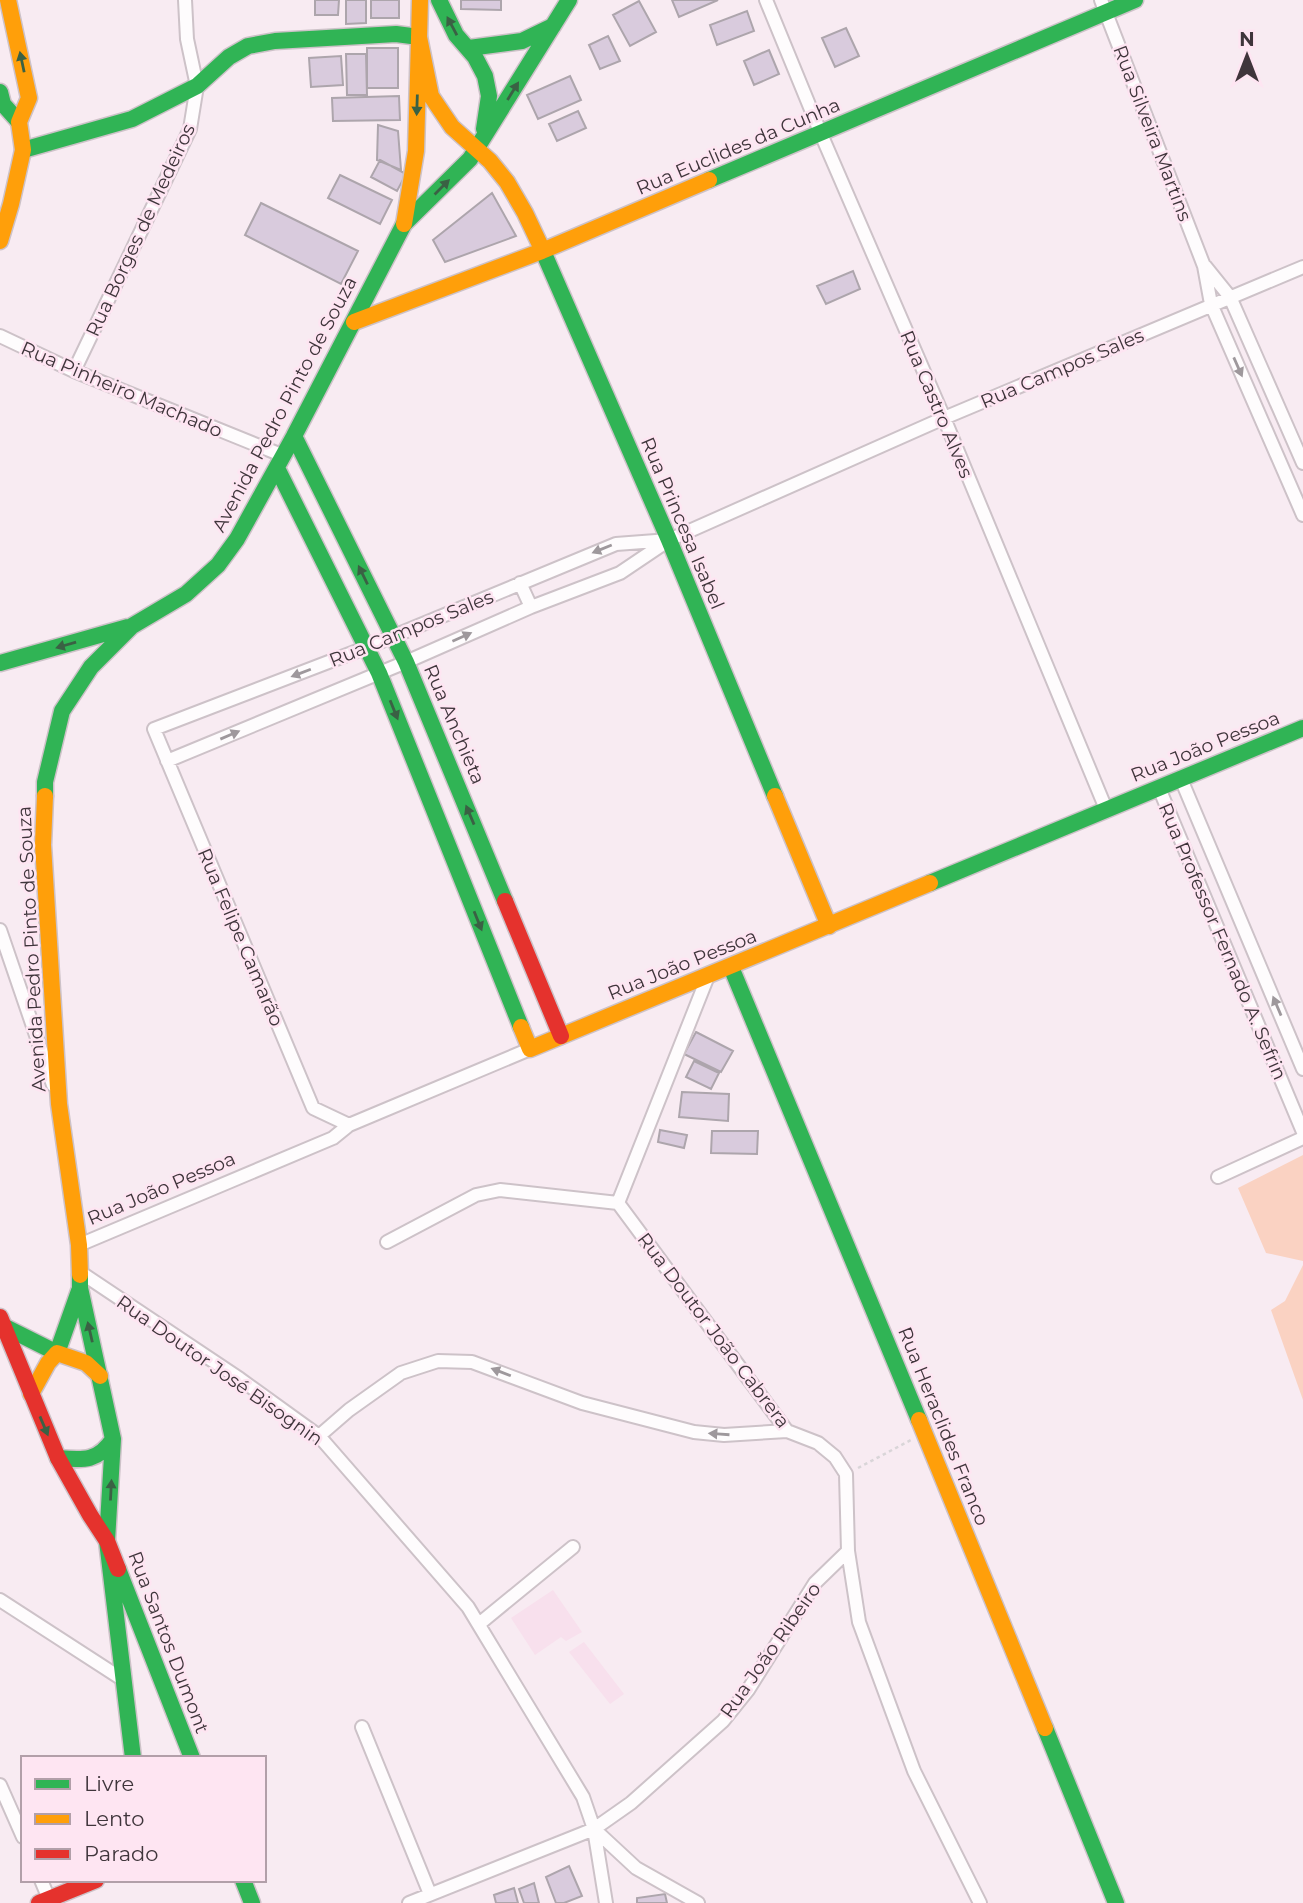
<svg xmlns="http://www.w3.org/2000/svg" width="1303" height="1903" font-family="Montserrat,sans-serif">
	<style>
		.built { fill: #f8e0ed }
		.green { fill: #fad2c2 }
		.building { fill: #d9cbdd; stroke: #ada5ac; stroke-width: 2 }
		.lines { fill: none; stroke-linecap: round; stroke-linejoin: round }
		.street-casing { stroke: #cdc2c8; stroke-width: 16 }
		.fast-casing { stroke: #cdc2c8; stroke-width: 19 }
		.slow-casing { stroke: #cdc2c8; stroke-width: 19 }
		.jam-casing { stroke: #cdc2c8; stroke-width: 19 }
		.path { stroke: #d9d5d8; stroke-width: 2.5; stroke-dasharray: 3.5 3.5; stroke-linecap: butt }
		.street { stroke: #fefcfd; stroke-width: 12 }
		.fast { stroke: #30b455; stroke-width: 16 }
		.slow { stroke: #ff9f0a; stroke-width: 16 }
		.jam { stroke: #e5322d; stroke-width: 16 }
		.oneway { fill: #3a6144 }
		.oneway2 { fill: #9e989c }
		.labels { text-anchor: middle; stroke-width: 5; stroke-linejoin: round; paint-order: stroke }
		.street-label { font-size: 19px; fill: #3f353b; stroke: #fee5f2 }
	</style>
	<rect width="100%" height="100%" fill="#f8ebf2"/>
	<!-- built -->
	<path class="built" d="M553,1590L582,1632L566,1641L561,1637L535,1655L511,1618Z
		M584,1642L624,1694L610,1704L569,1652Z"/>
	<!-- green -->
	<path class="green" d="M1303,1155V1261L1266,1253L1238,1188Z
		M1303,1265V1400L1271,1310L1285,1301Z"/>
	<!-- building -->
	<path class="building" d="M315,0H339L338,15H315Z
		M346,0H366V23L346,24Z
		M371,0H399V18H371Z
		M461,0H501V10L461,9Z
		M672,0H718L679,17Z
		M639,1L656,32L630,46L613,15Z
		M747,11L754,31L717,45L710,25Z
		M846,28L859,56L835,67L822,38Z
		M608,36L620,61L600,69L589,45Z
		M367,48H398V88H367Z
		M769,50L779,74L754,85L744,61Z
		M346,54H366L367,95H347Z
		M341,56L343,85L311,87L309,58Z
		M570,76L581,100L538,119L527,95Z
		M399,96L400,120L333,121L332,98Z
		M578,111L586,128L557,141L549,124Z
		M378,125L398,131L401,170L377,160Z
		M380,160L406,174L397,191L371,177Z
		M340,175L392,200L380,224L328,198Z
		M492,193L516,236L445,262L433,240Z
		M261,203L358,251L341,284L245,235Z
		M853,271L860,289L826,304L817,286Z
		M696,1032L733,1051L721,1072L684,1054Z
		M694,1061L719,1073L711,1089L686,1077Z
		M682,1092L729,1094L728,1121L679,1117Z
		M660,1130L687,1135L684,1148L658,1142Z
		M712,1131H758L757,1154L711,1153Z
		M569,1866L582,1896L564,1903H556L546,1877Z
		M534,1883L539,1903H524L519,1889Z
		M514,1888L518,1903H496L494,1895Z
		M665,1894L667,1903H637V1898Z"/>
	<g class="lines">
		<!-- street casing -->
		<g class="street-casing">
			<path id="street" d="M766,0L821,134L944,418L1106,809
				M1101,0L1204,266L1211,304L1303,515
				M1205,266L1230,297L1303,463
				M0,336L74,371L284,456
				M74,371L190,129L197,86L187,39L185,0
				M520,583L531,607
				M167,761L406,662L531,607L620,573L669,540L944,418L1303,267
				M1181,779L1303,1069
				M1159,788L1303,1132
				M0,930L53,1085
				M349,1125L313,1108L154,729L365,648L616,544L669,540
				M1218,1177L1303,1138
				M618,1203L787,1431L818,1443L835,1457L846,1474L848,1551L859,1622L914,1771L980,1903
				M618,1203L708,976
				M387,1242L476,1195L500,1190L618,1203
				M79,1245L333,1138L349,1125L530,1049
				M80,1272L240,1379L319,1436L468,1607L583,1797L594,1829L606,1903
				M319,1436L349,1410L401,1373L438,1361L472,1362L582,1403L694,1432L724,1435L787,1431
				M0,1600L122,1679
				M479,1624L573,1547
				M362,1727L430,1894
				M0,1785L23,1837
				M594,1829L636,1868L698,1903
				M41,1880L49,1899
				M409,1903L594,1829L631,1803L723,1721L748,1690L815,1583L848,1551"/>
		</g>
		<!-- fast casing -->
		<g class="fast-casing">
			<path id="fast" d="M439,0L456,35L475,57L485,76L489,96L484,129
				M469,48L522,41L553,26
				M0,92L3,104L19,122
				M23,150L132,119L197,86L229,57L248,46L275,41L396,34L419,37
				M709,180L1135,0
				M542,249L669,540L775,796
				M294,436L406,662L505,901
				M277,468L379,673L521,1027
				M0,663L128,627
				M45,796V782L62,711L91,667L132,626L186,594L218,565L237,539L294,436L404,224L470,159L569,0
				M930,883L1303,728
				M731,967L919,1420
				M80,1275V1288L113,1439L107,1541L133,1758
				M3,1326L57,1353L79,1291
				M58,1458C83,1460 98,1462 113,1439
				M118,1569L192,1758
				M1045,1728L1116,1903
				M243,1880L252,1903"/>
		</g>
		<!-- slow casing -->
		<g class="slow-casing">
			<path id="slow" d="M419,37L431,96L452,127L490,161L507,182L525,213L542,249
				M404,224L416,151L420,0
				M0,241L11,204L23,150L19,122L29,98L8,0
				M354,322L542,251L709,180
				M45,796L43,845L59,1104L79,1245L80,1275
				M775,796L829,926
				M521,1027L530,1049L930,883
				M31,1394L48,1363L57,1353L86,1363L100,1376
				M919,1420L1045,1728"/>
		</g>
		<!-- jam casing -->
		<g class="jam-casing">
			<path id="jam" d="M505,901L561,1036
				M0,1317L58,1458L90,1515L107,1541L118,1569
				M39,1903L96,1880"/>
		</g>
		<!-- path -->
		<path class="path" d="M858,1468L911,1440"/>
		<!-- street -->
		<use href="#street" class="street"/>
		<!-- fast -->
		<use href="#fast" class="fast"/>
		<!-- slow -->
		<use href="#slow" class="slow"/>
		<!-- jam -->
		<use href="#jam" class="jam"/>
	</g>
	<!-- one-way arrows -->
	<defs><path id="oneway-solid" d="M-6-.8H1V-3.2L6.5 0L1 3.2V.8H-6Z" transform="scale(1.75)"/></defs>
	<g class="oneway">
		<use href="#oneway-solid" transform="translate(452 26) rotate(-118)"/>
		<use href="#oneway-solid" transform="translate(22 62) rotate(-102)"/>
		<use href="#oneway-solid" transform="translate(513 91) rotate(-58)"/>
		<use href="#oneway-solid" transform="translate(417 105) rotate(92)"/>
		<use href="#oneway-solid" transform="translate(442 187) rotate(-45)"/>
		<use href="#oneway-solid" transform="translate(363 575) rotate(-116)"/>
		<use href="#oneway-solid" transform="translate(66 645) rotate(164)"/>
		<use href="#oneway-solid" transform="translate(394 710) rotate(68)"/>
		<use href="#oneway-solid" transform="translate(470 815) rotate(-113)"/>
		<use href="#oneway-solid" transform="translate(478 921) rotate(68)"/>
		<use href="#oneway-solid" transform="translate(90 1332) rotate(-103)"/>
		<use href="#oneway-solid" transform="translate(44 1426) rotate(67)"/>
		<use href="#oneway-solid" transform="translate(111 1490) rotate(-87)"/>
	</g>
	<g class="oneway2">
		<use href="#oneway-solid" transform="translate(1238 367) rotate(66)"/>
		<use href="#oneway-solid" transform="translate(602 549) rotate(158)"/>
		<use href="#oneway-solid" transform="translate(462 637) rotate(-24)"/>
		<use href="#oneway-solid" transform="translate(301 673) rotate(159)"/>
		<use href="#oneway-solid" transform="translate(230 735) rotate(-23)"/>
		<use href="#oneway-solid" transform="translate(1277 1006) rotate(-113)"/>
		<use href="#oneway-solid" transform="translate(501 1372) rotate(-159)"/>
		<use href="#oneway-solid" transform="translate(719 1434) rotate(-176)"/>
	</g>
	<g class="labels">
		<!-- street labels -->
		<g class="street-label">
			<text transform="translate(1153 133) rotate(69)" y="7">Rua Silveira Martins</text>
			<text transform="translate(738 146) rotate(-23)" y="7">Rua Euclides da Cunha</text>
			<text transform="translate(140 230) rotate(-65)" y="7">Rua Borges de Medeiros</text>
			<text transform="translate(1062 368) rotate(-23)" y="7">Rua Campos Sales</text>
			<text transform="translate(122 389) rotate(23)" y="7">Rua Pinheiro Machado</text>
			<text transform="translate(284 404) rotate(-62)" y="7">Avenida Pedro Pinto de Souza</text>
			<text transform="translate(937 404) rotate(67)" y="7">Rua Castro Alves</text>
			<text transform="translate(683 523) rotate(67)" y="7">Rua Princesa Isabel</text>
			<text transform="translate(411 628) rotate(-22)" y="7">Rua Campos Sales</text>
			<text transform="translate(455 724) rotate(67)" y="7">Rua Anchieta</text>
			<text transform="translate(1205 746) rotate(-22)" y="7">Rua João Pessoa</text>
			<text transform="translate(241 937) rotate(67)" y="7">Rua Felipe Camarão</text>
			<text transform="translate(1223 941) rotate(67)" y="7">Rua Professor Fernado A. Sefrin</text>
			<text transform="translate(31 949) rotate(-93)" y="7">Avenida Pedro Pinto de Souza</text>
			<text transform="translate(682 964) rotate(-22)" y="7">Rua João Pessoa</text>
			<text transform="translate(161 1188) rotate(-23)" y="7">Rua João Pessoa</text>
			<text transform="translate(714 1330) rotate(53)" y="7">Rua Doutor João Cabrera</text>
			<text transform="translate(220 1370) rotate(35)" y="7">Rua Doutor José Bisognin</text>
			<text transform="translate(944 1426) rotate(68)" y="7">Rua Heraclides Franco</text>
			<text transform="translate(169 1642) rotate(69)" y="7">Rua Santos Dumont</text>
			<text transform="translate(770 1650) rotate(-55)" y="7">Rua João Ribeiro</text>
		</g>
	</g>
	<!-- legend -->
	<rect x="21" y="1756" width="245" height="126" fill="#fee5f2" stroke="#b29fa9" stroke-width="2"/>
	<rect x="35" y="1779" width="35" height="10" fill="#30b455" stroke="#b29fa9" stroke-width="2"/>
	<text x="84" y="1791" font-size="21" fill="#3f353b">Livre</text>
	<rect x="35" y="1814" width="35" height="10" fill="#ff9f0a" stroke="#b29fa9" stroke-width="2"/>
	<text x="84" y="1826" font-size="21" fill="#3f353b">Lento</text>
	<rect x="35" y="1849" width="35" height="10" fill="#e5322d" stroke="#b29fa9" stroke-width="2"/>
	<text x="84" y="1861" font-size="21" fill="#3f353b">Parado</text>
	<!-- north arrow -->
	<g transform="translate(1247 56)" stroke="#fee5f2" stroke-width="5" paint-order="stroke">
	<path d="M0-5L12 26L0 18L-12 26Z" fill="#3f353b"/>
	<text y="-10" font-size="19" font-weight="bold" text-anchor="middle" fill="#3f353b">N</text>
	</g>
</svg>
